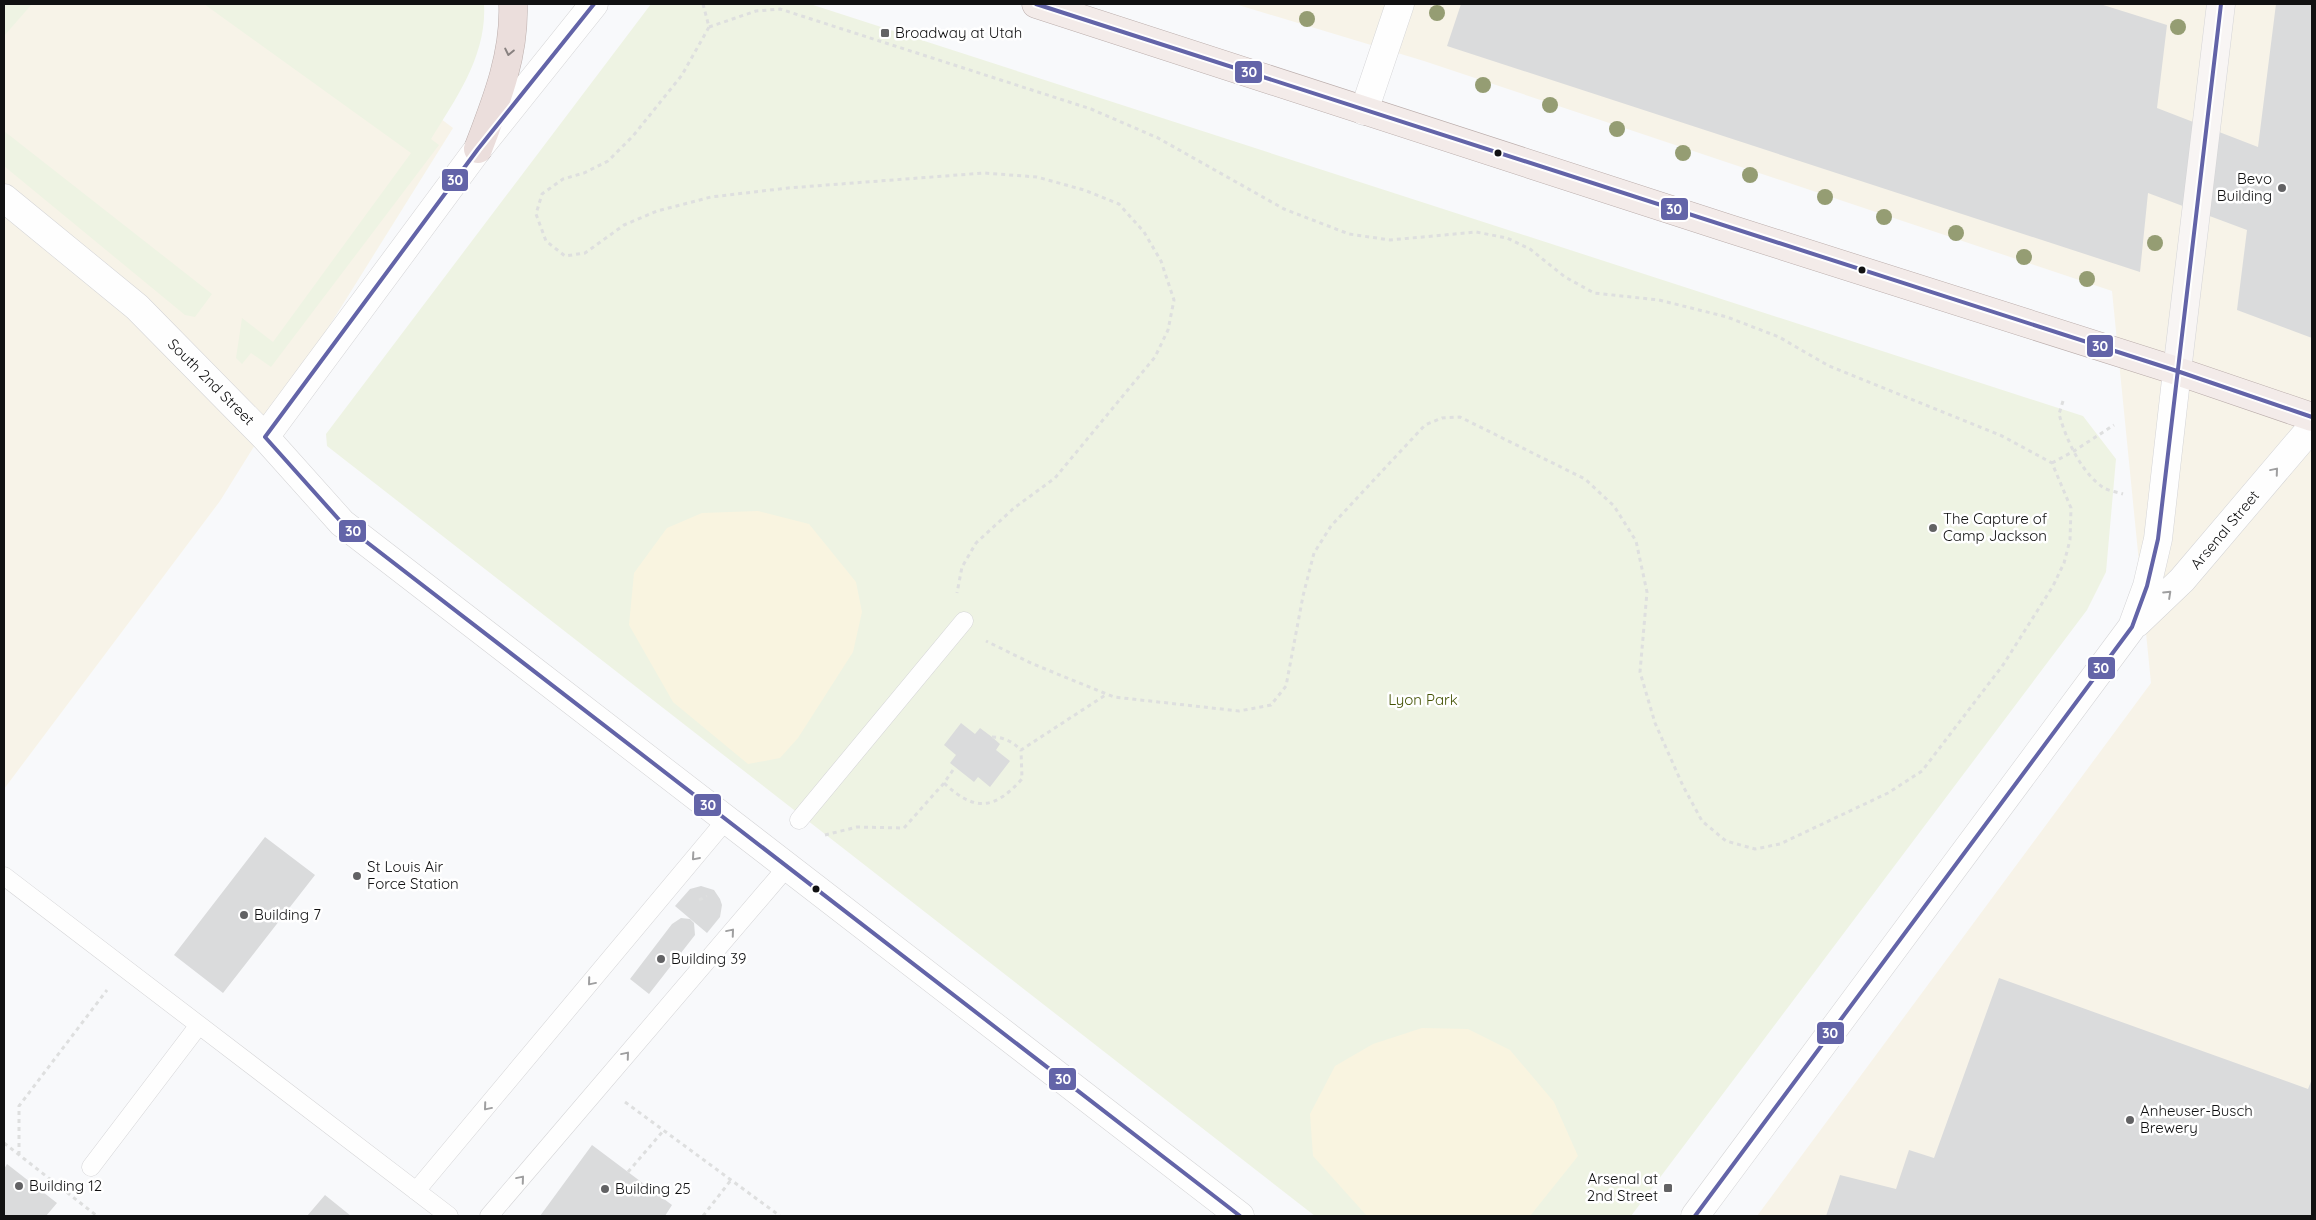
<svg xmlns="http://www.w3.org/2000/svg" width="2316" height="1220" font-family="Quicksand,sans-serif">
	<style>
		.industrial { fill: #f7f3e8 }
		.green { fill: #eef3e3 }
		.sand { fill: #f9f4e0 }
		.building { fill: #dadbdc }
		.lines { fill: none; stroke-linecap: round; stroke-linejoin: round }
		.service-casing { stroke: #d4d4d6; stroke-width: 19 }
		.minor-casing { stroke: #d4d4d6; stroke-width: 29 }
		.secondary-casing { stroke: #d4d4d6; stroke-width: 29 }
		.primary-casing { stroke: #baadab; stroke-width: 29 }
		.motorway-casing { stroke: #baadab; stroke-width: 29 }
		.path { stroke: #dedfdf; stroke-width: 3; stroke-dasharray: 4 4; stroke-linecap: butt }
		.service { stroke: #fefefe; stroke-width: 18 }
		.minor { stroke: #fefefe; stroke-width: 28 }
		.secondary { stroke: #f8f5f4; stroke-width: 28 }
		.primary { stroke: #f3ebe9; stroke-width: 28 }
		.motorway { stroke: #ebdedc; stroke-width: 28 }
		.bus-1-casing { stroke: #fff; stroke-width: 8 }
		.bus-1 { stroke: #6364a8; stroke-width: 4 }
		.tree { fill: #959d73 }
		.oneway { stroke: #898281 }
		.oneway2 { stroke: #9f9fa0 }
		.poi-dot { fill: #626264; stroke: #fff; stroke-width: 2 }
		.bus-dot { fill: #111112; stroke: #fff; stroke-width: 2 }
		.labels { text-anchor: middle; stroke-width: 5; stroke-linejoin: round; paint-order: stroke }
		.poi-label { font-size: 15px; fill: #111112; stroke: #fff; text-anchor: start }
		.street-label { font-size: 15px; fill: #111112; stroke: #fff }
		.park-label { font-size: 15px; fill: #445204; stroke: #fff }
		.line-badge { stroke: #fff; stroke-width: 2 }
		.badge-label { font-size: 14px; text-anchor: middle; font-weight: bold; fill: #fff }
	</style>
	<rect width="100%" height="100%" fill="#f8f9fb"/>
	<!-- industrial -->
	<path class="industrial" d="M4,4H289L453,128L220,501L4,789Z
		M1235,4H2312V1216H1757L2151,683L2112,291L1424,61Z"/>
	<!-- green -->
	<path class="green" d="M4,4H32L4,36Z
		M204,4H484C487,55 457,97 431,139L439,145L271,367L251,353L242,364L236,358L242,318L273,342L411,153Z
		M651,4H810L2083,416L2116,459L2106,572L2087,610L1631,1216H1315L327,446L326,434Z
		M4,131L212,294L195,317L185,315L4,166Z"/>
	<!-- sand -->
	<path class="sand" d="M758,511L809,524L856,582L862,612L853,652L798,738L780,758L748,764L673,702L629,625L634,573L667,528L702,513Z
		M1422,1028L1468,1029L1510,1050L1554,1102L1578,1156L1530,1216H1367L1313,1156L1310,1114L1335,1066L1373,1044Z"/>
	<!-- building -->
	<path class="building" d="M1461,4H2100L2167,25L2157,108L2258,147L2276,4H2312V338L2237,310L2247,230L2148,193L2140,272L1447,46Z
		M961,723L975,734L980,728L992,737L1000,744L996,750L1010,761L990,787L978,777L974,782L950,763L956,755L944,745Z
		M265,837L315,875L223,993L174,955Z
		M701,886L714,890L720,899L722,905L720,917L707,933L675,906L690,889Z
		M681,918L690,919L694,923L695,935L649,994L630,979L672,924Z
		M1999,978L2308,1089L2312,1079V1216H1826L1840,1175L1896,1189L1909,1150L1934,1158Z
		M592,1145L672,1205L665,1216H540Z
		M7,1164L57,1203L46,1216H4V1169Z
		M325,1195L351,1216H307Z"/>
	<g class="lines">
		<!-- service casing -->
		<g class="service-casing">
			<path id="service" d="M799,820L964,621
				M4,876L449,1216
				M91,1167L199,1025
				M416,1191L726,820
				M489,1216L787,867"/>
		</g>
		<!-- minor casing -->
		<g class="minor-casing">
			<path id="minor" d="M1364,111L1400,4
				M4,198L137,307L265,437L342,523L1240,1216
				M265,437L478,149L594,4
				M2137,623L2182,580L2312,427
				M1695,1216L2132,627L2147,586L2158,539L2177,371"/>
		</g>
		<!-- secondary casing -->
		<g class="secondary-casing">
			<path id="secondary" d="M2177,371L2221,4"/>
		</g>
		<!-- primary casing -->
		<g class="primary-casing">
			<path id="primary" d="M1036,4L1727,228L2177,371L2312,417"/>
		</g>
		<!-- motorway casing -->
		<g class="motorway-casing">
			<path id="motorway" d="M478,149C496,102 515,55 513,4"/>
		</g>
		<!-- path -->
		<path class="path" d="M703,4L709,27L682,75L633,136L608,161L584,173L563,179L542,194L536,214L546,241L565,256L585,253L624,225L657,211L711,197L788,188L984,173L1037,177L1084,190L1119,204L1144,232L1161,261L1174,300L1168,330L1155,357L1055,478L1014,508L976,543L962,567L957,593
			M709,27L756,11L780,9L1091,109L1158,138L1284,209L1349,234L1390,240L1476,232L1507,238L1530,249L1565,277L1594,293L1659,300L1727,317L1779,337L1829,366L2002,436L2052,463L2071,508L2070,540L2064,563L2053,586L2003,665L1922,771L1888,793L1780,844L1755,849L1726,841L1702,821L1683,786L1655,723L1640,672L1647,592L1636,541L1614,506L1585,479L1460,417L1442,418L1425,425L1331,526L1314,553L1303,596L1286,686L1271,705L1239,711L1114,697L1033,664L986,641
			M2063,401L2059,414C2066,439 2081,473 2104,488C2109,491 2117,492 2123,494
			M2052,463L2074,451L2114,425
			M992,737C1004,737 1013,742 1021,750L1107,694
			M944,783C975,812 994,810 1022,779L1021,750
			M825,835L857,827L904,828L944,783L955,767
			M699,900L707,896
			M625,1102L780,1216
			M4,1143L97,1216
			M19,1155V1106L107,990
			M628,1172L664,1130
			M703,1216L731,1180"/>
		<!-- service -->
		<use href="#service" class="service"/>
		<!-- minor -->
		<use href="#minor" class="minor"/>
		<!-- secondary -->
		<use href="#secondary" class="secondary"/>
		<!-- primary -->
		<use href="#primary" class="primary"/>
		<!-- motorway -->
		<use href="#motorway" class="motorway"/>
		<!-- bus-1 casing -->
		<g class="bus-1-casing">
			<path id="bus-1" d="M594,4L478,149L265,437L342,523L1240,1216
				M1036,4L2177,371L2312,417
				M1695,1216L2132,627L2147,586L2158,539L2221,4"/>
		</g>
		<!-- bus-1 -->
		<use href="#bus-1" class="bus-1"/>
	</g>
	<!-- trees -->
	<g class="tree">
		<circle cx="1437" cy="13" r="8"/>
		<circle cx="1307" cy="19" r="8"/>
		<circle cx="2178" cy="27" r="8"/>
		<circle cx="1483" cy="85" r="8"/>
		<circle cx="1550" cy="105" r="8"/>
		<circle cx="1617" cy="129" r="8"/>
		<circle cx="1683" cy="153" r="8"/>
		<circle cx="1750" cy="175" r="8"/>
		<circle cx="1825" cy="197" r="8"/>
		<circle cx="1884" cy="217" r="8"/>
		<circle cx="1956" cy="233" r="8"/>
		<circle cx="2155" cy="243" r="8"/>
		<circle cx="2024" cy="257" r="8"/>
		<circle cx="2087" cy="279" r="8"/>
	</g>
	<!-- one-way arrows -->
	<defs><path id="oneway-chevron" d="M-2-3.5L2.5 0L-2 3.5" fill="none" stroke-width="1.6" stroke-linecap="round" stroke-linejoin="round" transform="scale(1.25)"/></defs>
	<use class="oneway" href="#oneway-chevron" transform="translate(509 52) rotate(102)"/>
	<g class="oneway2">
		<use href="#oneway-chevron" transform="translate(2275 471) rotate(-50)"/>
		<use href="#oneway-chevron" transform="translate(2168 594) rotate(-43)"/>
		<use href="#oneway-chevron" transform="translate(695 857) rotate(131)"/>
		<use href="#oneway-chevron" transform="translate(731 932) rotate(-50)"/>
		<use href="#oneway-chevron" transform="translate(591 982) rotate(130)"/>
		<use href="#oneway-chevron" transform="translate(626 1055) rotate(-50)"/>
		<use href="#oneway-chevron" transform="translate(487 1107) rotate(130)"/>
		<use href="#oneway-chevron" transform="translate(521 1179) rotate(-50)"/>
	</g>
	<!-- markers -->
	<g class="poi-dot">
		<rect x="880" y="28" width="10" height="10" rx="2.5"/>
		<circle cx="2282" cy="188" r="5"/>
		<circle cx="1933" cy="528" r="5"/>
		<circle cx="357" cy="876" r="5"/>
		<circle cx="244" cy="915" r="5"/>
		<circle cx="661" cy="959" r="5"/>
		<circle cx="2130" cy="1120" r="5"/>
		<circle cx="19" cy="1186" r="5"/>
		<rect x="1663" y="1183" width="10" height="10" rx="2.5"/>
		<circle cx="605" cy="1189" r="5"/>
	</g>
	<g class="bus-dot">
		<circle cx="1498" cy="153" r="4.5"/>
		<circle cx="1862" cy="270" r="4.5"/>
		<circle cx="816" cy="889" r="4.5"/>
	</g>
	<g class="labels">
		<!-- poi labels -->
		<g class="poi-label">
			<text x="895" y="38">Broadway at Utah</text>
			<text x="2272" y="184" text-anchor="end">Bevo<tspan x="2272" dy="17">Building</tspan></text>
			<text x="1943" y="524">The Capture of<tspan x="1943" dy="17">Camp Jackson</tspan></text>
			<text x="367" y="872">St Louis Air<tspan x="367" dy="17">Force Station</tspan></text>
			<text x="254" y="920">Building 7</text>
			<text x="671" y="964">Building 39</text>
			<text x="2140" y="1116">Anheuser-Busch<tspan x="2140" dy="17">Brewery</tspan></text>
			<text x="1658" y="1184" text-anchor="end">Arsenal at<tspan x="1658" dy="17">2nd Street</tspan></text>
			<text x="29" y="1191">Building 12</text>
			<text x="615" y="1194">Building 25</text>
		</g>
		<!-- street labels -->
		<g class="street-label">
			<text transform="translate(211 382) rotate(45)" y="5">South 2nd Street</text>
			<text transform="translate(2225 530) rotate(-50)" y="5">Arsenal Street</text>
		</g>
		<!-- park labels -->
		<g class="park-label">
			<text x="1423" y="705">Lyon Park</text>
		</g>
	</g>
	<g class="line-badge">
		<rect x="1234" y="60" width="29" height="24" rx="5" fill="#6364a8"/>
		<rect x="441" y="168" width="28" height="24" rx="5" fill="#6364a8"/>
		<rect x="1660" y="197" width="29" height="24" rx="5" fill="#6364a8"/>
		<rect x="2086" y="334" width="28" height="24" rx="5" fill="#6364a8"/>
		<rect x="338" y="519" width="29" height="24" rx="5" fill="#6364a8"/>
		<rect x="2087" y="656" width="29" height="24" rx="5" fill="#6364a8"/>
		<rect x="693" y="793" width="29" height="24" rx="5" fill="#6364a8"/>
		<rect x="1816" y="1021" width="29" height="24" rx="5" fill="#6364a8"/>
		<rect x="1048" y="1067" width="29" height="24" rx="5" fill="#6364a8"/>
	</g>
	<g class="badge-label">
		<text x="1249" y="77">30</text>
		<text x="455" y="185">30</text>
		<text x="1674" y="214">30</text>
		<text x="2100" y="351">30</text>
		<text x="353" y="536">30</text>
		<text x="2101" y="673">30</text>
		<text x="708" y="810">30</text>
		<text x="1830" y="1038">30</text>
		<text x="1063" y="1084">30</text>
	</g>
	<!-- border -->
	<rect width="2316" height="1220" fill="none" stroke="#111112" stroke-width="10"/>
</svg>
